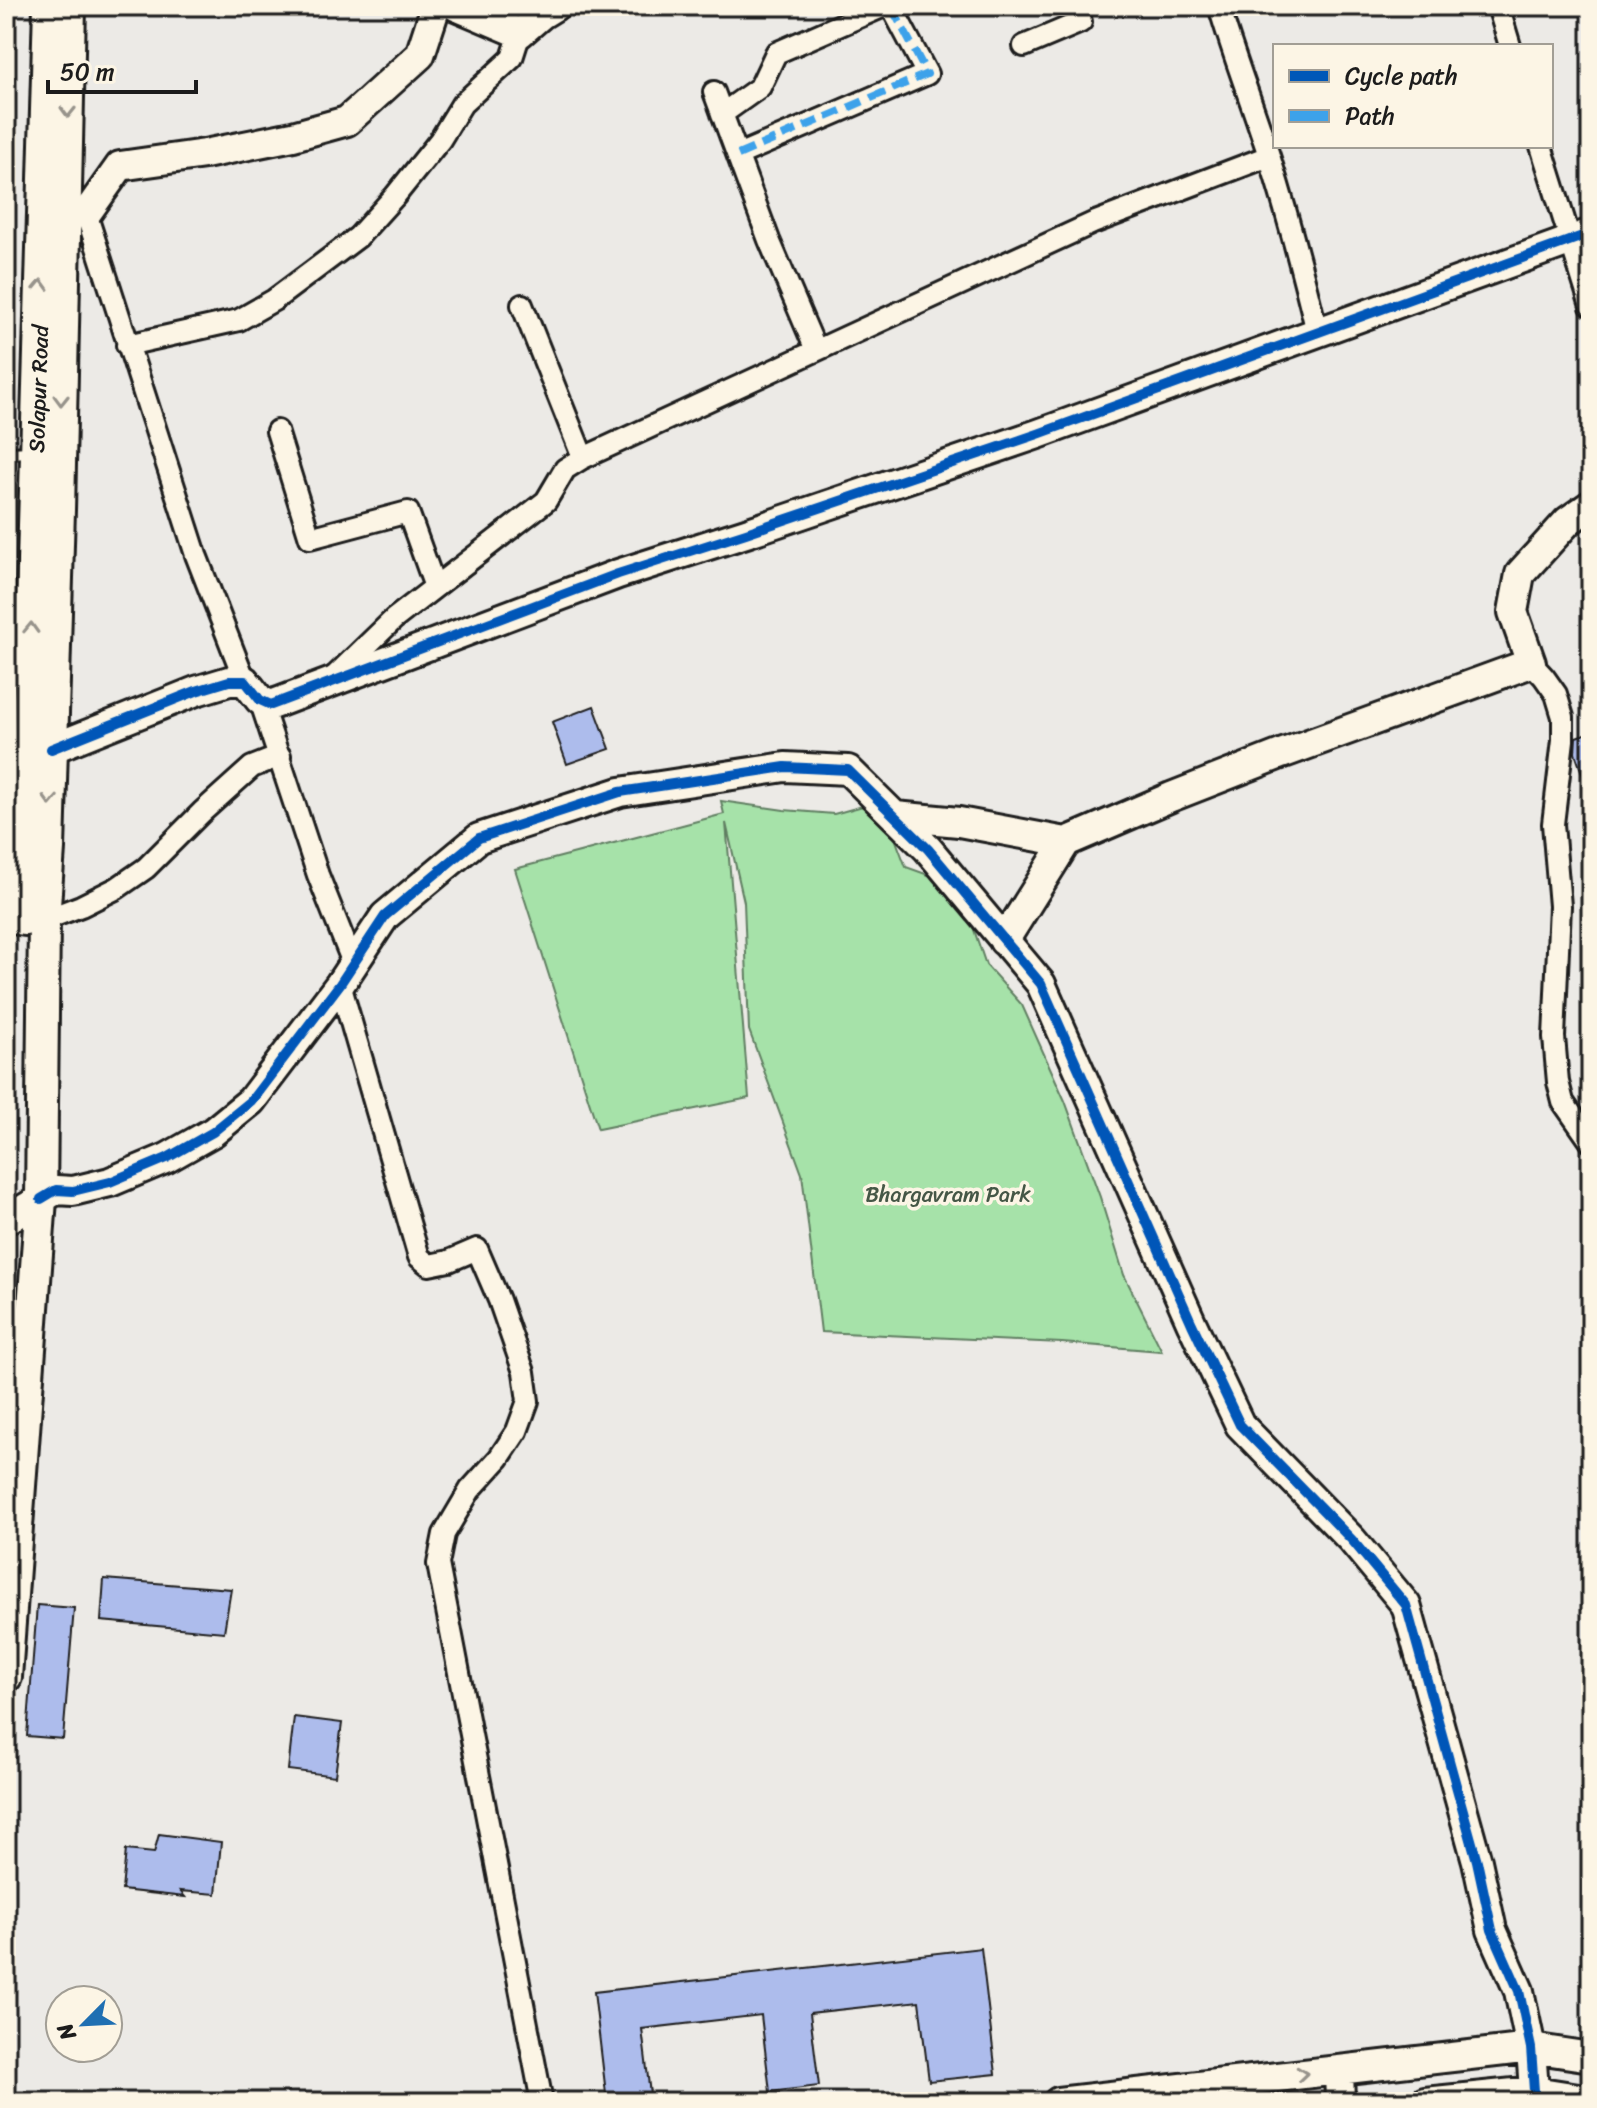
<svg xmlns="http://www.w3.org/2000/svg" width="1597" height="2108" font-family="Sriracha,sans-serif">
	<style>
		.green { fill: #a6e2a9; stroke: #617f62; stroke-width: 2 }
		.building { fill: #adbcec; stroke: #1c1c1c; stroke-width: 2 }
		.lines { fill: none; stroke-linecap: round; stroke-linejoin: round }
		.lane-casing { stroke: #1c1c1c; stroke-width: 16 }
		.street-casing { stroke: #1c1c1c; stroke-width: 26 }
		.secondary-casing { stroke: #1c1c1c; stroke-width: 34 }
		.primary-casing { stroke: #1c1c1c; stroke-width: 36 }
		.lane { stroke: #fcf5e5; stroke-width: 10 }
		.street { stroke: #fcf5e5; stroke-width: 20 }
		.secondary { stroke: #fcf5e5; stroke-width: 28 }
		.primary { stroke: #fcf5e5; stroke-width: 30 }
		.quiet { stroke: #3da2ea; stroke-width: 8; stroke-dasharray: 16 8; stroke-linecap: butt }
		.cycleway-casing { stroke: #fcf5e5; stroke-width: 15 }
		.cycleway { stroke: #0057b8; stroke-width: 10 }
		.oneway { stroke: #97938b }
		.labels { text-anchor: middle; stroke-width: 7; stroke-linejoin: round; paint-order: stroke }
		.street-label { font-size: 22px; fill: #1c1c1c; stroke: #fcf5e5 }
		.park-label { font-size: 22px; fill: #455746; stroke: #fcf5e5 }
	</style>
	<rect width="100%" height="100%" fill="#eceae6"/>
	<filter id="ink" filterUnits="userSpaceOnUse"><feTurbulence type="fractalNoise" baseFrequency=".0125" numOctaves="2"/><feDisplacementMap in="SourceGraphic" scale="16" xChannelSelector="R" yChannelSelector="G"/><feConvolveMatrix kernelMatrix="1 2 1 2 8 2 1 2 1" color-interpolation-filters="sRGB"/></filter>
	<g filter="url(#ink)">
		<!-- green -->
		<path class="green" d="M721,801L784,810L834,814L881,801L906,867L959,886L986,965L1022,1005L1065,1101L1100,1197L1124,1275L1162,1351L1062,1343L821,1332L802,1174L749,1030L744,902L726,823L749,1098L598,1129L515,869L724,814Z"/>
		<!-- building -->
		<path class="building" d="M594,706L610,749L567,764L552,722Z
			M1591,732V793H1589L1575,753L1576,737Z
			M104,1579L231,1589L224,1632L101,1621Z
			M37,1605L74,1608L63,1739L27,1736Z
			M294,1717L342,1723L335,1776L288,1770Z
			M159,1834L221,1842L216,1894L180,1891L185,1897L122,1890L126,1850L154,1853Z
			M981,1948L996,2074L929,2081L919,2001L810,2013L819,2086L770,2092L761,2015L642,2029L651,2102H607L594,1992Z"/>
		<g class="lines">
			<!-- lane casing -->
			<g class="lane-casing">
				<path id="lane" d="M6,453L32,452
					M6,670L28,675"/>
			</g>
			<!-- street casing -->
			<g class="street-casing">
				<path id="street" d="M1219,6C1234,58 1254,108 1270,159C1288,216 1303,274 1317,332
					M1498,6L1510,46
					M1024,46L1081,22L1077,6
					M714,92L769,240L816,350
					M722,114L760,87L776,53L884,6
					M1541,146L1591,306
					M738,155L927,74L891,6
					M79,209L85,210L196,555L245,681
					M522,305L583,458
					M127,345L239,320L274,300L358,237L395,196L440,140L462,104L512,58L520,33
					M277,431L310,538L408,512L435,587
					M1531,663L1544,677L1556,694L1563,717V740L1553,824L1560,906L1554,1037L1558,1082L1563,1102L1591,1142
					M333,678L394,619L546,501L565,469L581,459L1093,223L1269,156
					M260,700L318,875L353,963
					M6,922L25,925L44,920L81,906L117,888L146,868L202,812L252,767L280,756
					M340,984L419,1257L429,1265L449,1261L477,1249L499,1300L524,1372L528,1401L517,1431L499,1458L470,1490L444,1534L438,1564L542,2102"/>
			</g>
			<!-- secondary casing -->
			<g class="secondary-casing">
				<path id="secondary" d="M456,6L520,33L542,14L555,6
					M86,214L120,166L205,154L293,136L347,121L420,55L436,6
					M51,749L196,691L229,681H245L260,700L271,705L618,574L746,533L1038,434L1591,233
					M895,816L959,822L1066,842
					M1004,941L1066,842L1171,797L1281,754L1531,663L1513,612L1520,574L1568,521L1591,505
					M6,1220L56,1190L73,1191L110,1182L167,1158L213,1132L251,1101L340,984L385,916L479,838L620,792L785,767L848,770L928,849L1041,984L1192,1324L1240,1425L1352,1540L1406,1605L1477,1861L1492,1930L1519,1991L1531,2048L1534,2091
					M1339,2070L1340,2102
					M1058,2102L1531,2048L1591,2057
					M1425,2102L1534,2091L1591,2100"/>
			</g>
			<!-- primary casing -->
			<g class="primary-casing">
				<path id="primary" d="M25,918L28,733L49,6
					M6,1677L41,1199L44,920L49,849L59,510L70,6"/>
			</g>
			<!-- lane -->
			<use href="#lane" class="lane"/>
			<!-- street -->
			<use href="#street" class="street"/>
			<!-- secondary -->
			<use href="#secondary" class="secondary"/>
			<!-- primary -->
			<use href="#primary" class="primary"/>
			<!-- quiet -->
			<path class="quiet" d="M738,155L927,74L891,6"/>
			<!-- cycleway casing -->
			<g class="cycleway-casing">
				<path id="cycleway" d="M51,749L196,691L229,681H245L260,700L271,705L618,574L746,533L1038,434L1591,233
					M41,1199L56,1190L73,1191L110,1182L167,1158L213,1132L251,1101L340,984L385,916L479,838L620,792L785,767L848,770L928,849L1041,984L1192,1324L1240,1425L1352,1540L1406,1605L1477,1861L1492,1930L1519,1991L1531,2048L1534,2091"/>
			</g>
			<!-- cycleway -->
			<use href="#cycleway" class="cycleway"/>
		</g>
		<!-- one-way arrows -->
		<defs><path id="oneway-chevron" d="M-2-3.5L2.5 0L-2 3.5" fill="none" stroke-width="1.6" stroke-linecap="round" stroke-linejoin="round" transform="scale(2)"/></defs>
		<g class="oneway">
			<use href="#oneway-chevron" transform="translate(68 112) rotate(91)"/>
			<use href="#oneway-chevron" transform="translate(41 285) rotate(-88)"/>
			<use href="#oneway-chevron" transform="translate(61 400) rotate(91)"/>
			<use href="#oneway-chevron" transform="translate(31 628) rotate(-88)"/>
			<use href="#oneway-chevron" transform="translate(50 800) rotate(92)"/>
			<use href="#oneway-chevron" transform="translate(1302 2074) rotate(-6)"/>
		</g>
	</g>
	<g class="labels">
		<!-- street labels -->
		<g class="street-label">
			<text transform="translate(38 389) rotate(-88)" y="8">Solapur Road</text>
		</g>
		<!-- park labels -->
		<g class="park-label">
			<text x="948" y="1202">Bhargavram Park</text>
		</g>
	</g>
	<!-- margin -->
	<rect width="1597" height="2108" fill="none" stroke="#fcf5e5" stroke-width="32"/>
	<rect x="16" y="16" width="1565" height="2076" fill="none" stroke="#1c1c1c" stroke-width="3" filter="url(#ink)"/>
	<!-- legend -->
	<rect x="1273" y="44" width="280" height="104" fill="#fcf5e5" stroke="#a29e95" stroke-width="2"/>
	<rect x="1289" y="70" width="40" height="12" fill="#0057b8" stroke="#a29e95" stroke-width="2"/>
	<text x="1345" y="84" font-size="24" fill="#1c1c1c">Cycle path</text>
	<rect x="1289" y="110" width="40" height="12" fill="#3da2ea" stroke="#a29e95" stroke-width="2"/>
	<text x="1345" y="124" font-size="24" fill="#1c1c1c">Path</text>
	<!-- north arrow -->
	<g transform="translate(84 2024) rotate(246)"><circle r="38" fill="#fcf5e5" stroke="#a29e95" stroke-width="2"/>
	<path d="M0-6L14 30L0 20L-14 30Z" fill="#1f6fb2"/>
	<text y="-12" font-size="22" font-weight="bold" text-anchor="middle" fill="#1c1c1c">N</text>
	</g>
	<!-- scale -->
	<path d="M48 80v12h148v-12" fill="none" stroke="#1c1c1c" stroke-width="4"/>
	<text x="60" y="80" font-size="24" fill="#1c1c1c" stroke="#fcf5e5" stroke-width="6" paint-order="stroke">50 m</text>
</svg>
